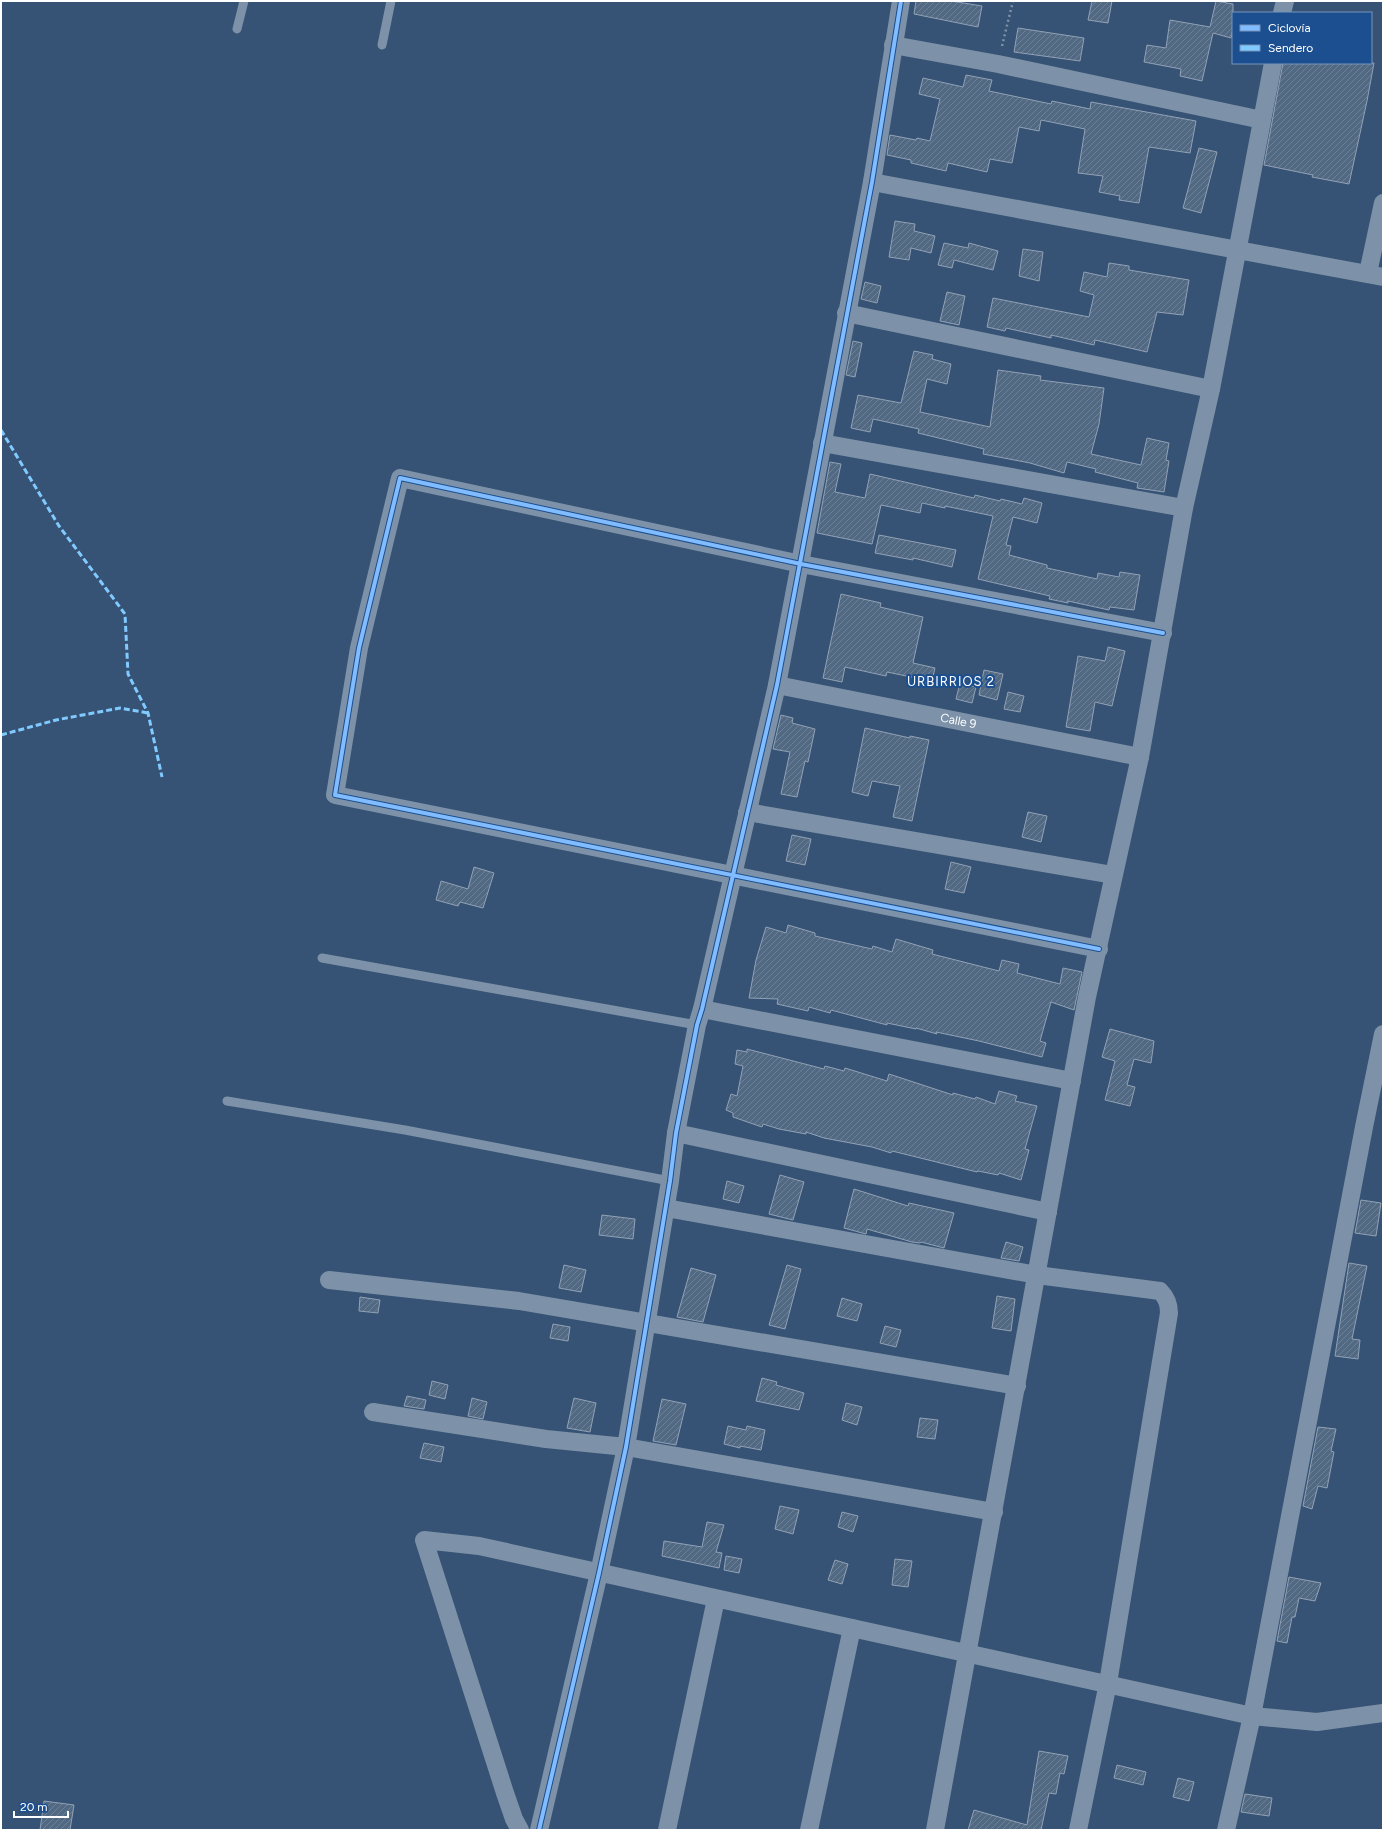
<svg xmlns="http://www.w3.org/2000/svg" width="1384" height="1831" font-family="Figtree,sans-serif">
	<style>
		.building { fill: url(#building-hatch); stroke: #92a2b6 }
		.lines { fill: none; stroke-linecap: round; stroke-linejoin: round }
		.path { stroke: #7d92a8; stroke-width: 2.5; stroke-dasharray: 2 3; stroke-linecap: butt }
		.lane { stroke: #7d92a8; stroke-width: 9 }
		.street { stroke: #7d92a8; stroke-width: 18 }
		.quiet { stroke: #80caff; stroke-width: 3; stroke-dasharray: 6 3; stroke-linecap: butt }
		.cycleway-casing { stroke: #1b4f8f; stroke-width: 6 }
		.cycleway { stroke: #80bcff; stroke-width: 4 }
		.labels { text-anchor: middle; stroke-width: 4; stroke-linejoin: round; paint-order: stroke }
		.street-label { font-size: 12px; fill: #fff; stroke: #1b4f8f }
		.neighbourhood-label { font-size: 13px; letter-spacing: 1px; fill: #fff; stroke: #1b4f8f }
	</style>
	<defs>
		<pattern id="building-hatch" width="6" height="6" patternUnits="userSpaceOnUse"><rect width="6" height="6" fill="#526984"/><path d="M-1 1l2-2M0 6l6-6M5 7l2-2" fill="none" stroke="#6c8096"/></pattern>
	</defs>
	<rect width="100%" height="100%" fill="#365274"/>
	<!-- building -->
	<path class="building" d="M916,1H951L982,6L978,27L914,14Z
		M1092,1H1112L1108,23L1088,20Z
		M1216,1L1233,4V28L1231,38L1213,33L1202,81L1180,76L1181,69L1144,62L1147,45L1166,48L1170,20L1210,27Z
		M1018,28L1084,38L1080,61L1014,52Z
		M1283,63H1374L1367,101L1349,184L1312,177L1313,175L1264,165Z
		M966,75L992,80L989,91L1051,104L1052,101L1090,109L1091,102L1196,121L1190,153L1149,147L1139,203L1119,200L1120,196L1099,192L1103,176L1078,173L1085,129L1041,120L1039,131L1019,127L1012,163L990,159L987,172L948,163L946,171L911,163V160L887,155L890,135L916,140L917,138L930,141L940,99L919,94L923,78L963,87Z
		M1199,148L1217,152L1201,213L1183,208Z
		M895,221L915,224L914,231L935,236L931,253L911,248L909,260L889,257Z
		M944,243L968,248L969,243L998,251L993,270L954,260L952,268L938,265Z
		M1023,249L1043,252L1039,281L1019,276Z
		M1109,263L1129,266V270L1189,280L1183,315L1157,312L1147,352L1095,340L1094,345L1051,335V338L1006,328L1005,331L987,327L993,298L1089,317L1094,295L1080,291L1084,272L1107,277Z
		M865,282L881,286L877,303L861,299Z
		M947,292L965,296L959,325L940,321Z
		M853,341L862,343L855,377L846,375Z
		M914,351L933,355L932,359L951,364L947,384L927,379L920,412L990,427L998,370L1041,376L1040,380L1104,388L1099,424L1091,454L1141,465L1147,438L1169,443L1166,460L1169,461L1164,492L1137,488L1138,483L1095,472L1096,469L1067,462L1064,473L1030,463L983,454L984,449L918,433L919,429L873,419L870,432L851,428L858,395L901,403Z
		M830,462L841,464L835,492L865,498L870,474L974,498L975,495L1000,501L1001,499L1022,504L1024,498L1042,503L1037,523L1013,517L1006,545L1011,546L1009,555L1047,565V568L1097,579L1098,573L1119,577L1120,572L1140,575L1134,610L1110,607L1109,610L1068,601V603L1049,599L1050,596L978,579L993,516L945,506V508L922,503L920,513L881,505L872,544L817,533Z
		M879,535L956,550L952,567L913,558V560L875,553Z
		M841,594L881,603L880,607L923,617L913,663L935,668L931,685L915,681L916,678L887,672L886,676L845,667L842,682L823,678Z
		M1108,647L1125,651L1112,706L1095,702L1090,731L1066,727L1078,656L1105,661Z
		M984,670L1003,674L997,700L979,695Z
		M960,683L976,687L972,703L956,699Z
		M1008,692L1024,696L1020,712L1004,709Z
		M781,715L793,718L792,723L815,729L808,762L805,761L797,797L781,794L790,752L773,749Z
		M865,728L910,738V736L929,740L912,821L893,817L900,786L872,781L868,796L852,792Z
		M1028,812L1047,816L1041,842L1022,837Z
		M792,835L811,839L805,865L786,861Z
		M951,862L971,867L964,893L945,889Z
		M474,867L494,873L483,908L460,902L458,906L436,900L441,881L468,889Z
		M788,925L815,933V936L872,949L873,946L892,952L896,939L933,950L932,954L999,971L1002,960L1019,964L1017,973L1060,984L1063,968L1082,972L1074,1010L1051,1002L1040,1041L1046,1043L1042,1057L979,1041L936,1032L937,1034L916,1028V1029L887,1023V1025L831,1010L830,1013L809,1007L808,1011L777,1004L778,999L749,998L756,960L766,927L786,933Z
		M1110,1029L1154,1041L1151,1063L1134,1059L1127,1085L1135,1087L1130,1106L1105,1100L1115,1061L1102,1057Z
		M747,1049L824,1069L825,1066L844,1071L845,1068L887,1081L889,1074L953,1095V1093L975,1099L976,1097L995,1104L999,1091L1017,1096L1015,1101L1037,1106L1025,1149L1029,1150L1021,1180L999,1173L998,1175L978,1171L977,1172L892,1151L891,1153L872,1147L824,1138L806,1132V1134L779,1129L763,1124L762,1127L733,1117V1113L726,1110L731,1094L737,1096L743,1066L735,1064L737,1050L747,1052Z
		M780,1175L804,1182L793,1220L769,1214Z
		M727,1181L744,1186L739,1203L723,1199Z
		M854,1189L908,1206L909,1203L954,1213L944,1248L921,1242L920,1243L912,1242L867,1229L866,1234L844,1228Z
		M1361,1200L1381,1203L1376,1236L1355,1233Z
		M602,1215L635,1219L633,1239L599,1235Z
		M1006,1242L1023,1247L1019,1261L1001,1258Z
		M1349,1263L1367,1266L1352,1339L1360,1340L1358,1359L1335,1356Z
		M564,1265L586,1270L581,1292L559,1288Z
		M787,1265L801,1269L785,1329L769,1325Z
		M691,1268L716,1275L703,1322L677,1317Z
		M997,1296L1015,1299L1011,1331L992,1328Z
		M360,1297L380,1300L378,1313L359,1311Z
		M842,1298L862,1304L857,1321L837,1316Z
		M553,1324L570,1327L568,1341L550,1338Z
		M885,1326L901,1330L896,1347L880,1343Z
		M762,1378L777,1382L776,1385L804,1393L799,1410L756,1401Z
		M432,1381L448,1385L445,1399L429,1395Z
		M407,1396L426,1400L424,1409L404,1406Z
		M472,1398L487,1402L483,1419L468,1416Z
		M574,1398L596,1403L590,1432L567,1428Z
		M662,1399L686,1404L676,1445L653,1441Z
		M846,1403L862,1407L857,1425L842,1420Z
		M920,1418L938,1420L935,1439L917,1437Z
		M728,1426L746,1430L747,1426L765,1430L761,1450L740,1446V1448L724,1444Z
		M1318,1427L1336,1429L1331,1451L1334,1452L1327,1488L1318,1486L1312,1509L1303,1506Z
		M424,1443L444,1447L441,1462L420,1458Z
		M780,1506L799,1510L793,1534L775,1529Z
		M842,1512L858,1516L853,1532L838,1527Z
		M707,1522L724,1525L716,1552L722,1553L719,1568L662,1556L664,1541L702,1547Z
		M726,1556L742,1559L739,1573L724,1570Z
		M895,1559L912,1561L908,1587L892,1585Z
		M835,1560L848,1564L842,1584L828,1580Z
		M1289,1577L1321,1583L1315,1601L1299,1598L1295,1617H1292L1287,1643L1277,1641Z
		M1039,1751L1068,1756L1064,1774L1060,1773L1056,1794L1049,1793L1041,1830H968L974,1810L1027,1825Z
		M1117,1765L1146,1772L1143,1785L1114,1778Z
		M1178,1778L1194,1782L1189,1801L1173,1797Z
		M1245,1794L1272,1798L1269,1816L1241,1812Z
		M44,1801L74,1805L70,1830H40Z"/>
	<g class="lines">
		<!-- path -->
		<path class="path" d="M1002,46L1013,1"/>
		<!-- lane -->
		<path class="lane" d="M237,29L244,1
			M382,45L391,1
			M322,958L697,1025
			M227,1101L405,1130L670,1181"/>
		<!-- street -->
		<g class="street">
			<path d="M1282,13L1285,1"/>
			<path d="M893,45L998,64L1262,120"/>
			<path d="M872,182L1383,277"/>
			<path d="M1368,273L1383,203"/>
			<path d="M846,313L1211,389"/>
			<path d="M822,443L1184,508"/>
			<path id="s1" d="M777,685L1140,757"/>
			<path d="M747,812L1113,875"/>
			<path d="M1099,949L335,795L359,648L400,478L801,564L1163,633"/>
			<path d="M702,1009L1072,1081"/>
			<path d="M676,1133L1048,1212"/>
			<path d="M666,1208L1037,1275L1160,1291C1167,1298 1169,1304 1169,1313L1108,1683L1078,1830"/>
			<path d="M329,1280L519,1301L1017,1386"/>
			<path d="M373,1412L546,1439L626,1447L994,1512"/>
			<path d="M520,1830L514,1819L505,1793L424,1540L479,1546L1252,1716L1317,1722L1383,1713"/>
			<path d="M539,1830L599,1573L626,1447L670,1181L676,1133L697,1025L702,1009L777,685L872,182L901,1"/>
			<path d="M667,1830L716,1599"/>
			<path d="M809,1830L852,1628"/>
			<path d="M935,1830L1087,997L1140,757L1184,508L1211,389L1273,63"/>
			<path d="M1226,1830L1252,1716L1364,1127L1383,1034"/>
		</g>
		<!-- quiet -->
		<path class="quiet" d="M1,430L59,526L125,614L128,674L148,713L162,777
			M1,735L56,720L120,708L148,713"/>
		<!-- cycleway casing -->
		<g class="cycleway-casing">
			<path id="cycleway" d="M1099,949L335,795L359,648L400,478L801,564L1163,633
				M539,1830L599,1573L626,1447L670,1181L676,1133L697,1025L702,1009L777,685L872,182L901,1"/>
		</g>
		<!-- cycleway -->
		<use href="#cycleway" class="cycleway"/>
	</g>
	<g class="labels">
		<!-- street labels -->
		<g class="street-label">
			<text dy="4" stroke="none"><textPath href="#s1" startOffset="185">Calle 9</textPath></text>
		</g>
		<!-- neighbourhood labels -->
		<g class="neighbourhood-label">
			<text x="951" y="686">URBIRRIOS 2</text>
		</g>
	</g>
	<!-- border -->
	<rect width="1384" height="1831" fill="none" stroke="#ffffff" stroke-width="4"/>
	<!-- legend -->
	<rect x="1232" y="12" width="140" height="52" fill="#1b4f8f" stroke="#7695bc"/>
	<rect x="1240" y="25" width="20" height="6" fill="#80bcff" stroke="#7695bc"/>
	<text x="1268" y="32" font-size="12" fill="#ffffff">Ciclovía</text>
	<rect x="1240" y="45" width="20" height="6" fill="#80caff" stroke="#7695bc"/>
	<text x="1268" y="52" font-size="12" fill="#ffffff">Sendero</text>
	<!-- scale -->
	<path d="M14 1811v6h54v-6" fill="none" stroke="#ffffff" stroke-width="2"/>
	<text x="20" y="1811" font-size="12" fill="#ffffff" stroke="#1b4f8f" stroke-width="3" paint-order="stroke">20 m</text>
</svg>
